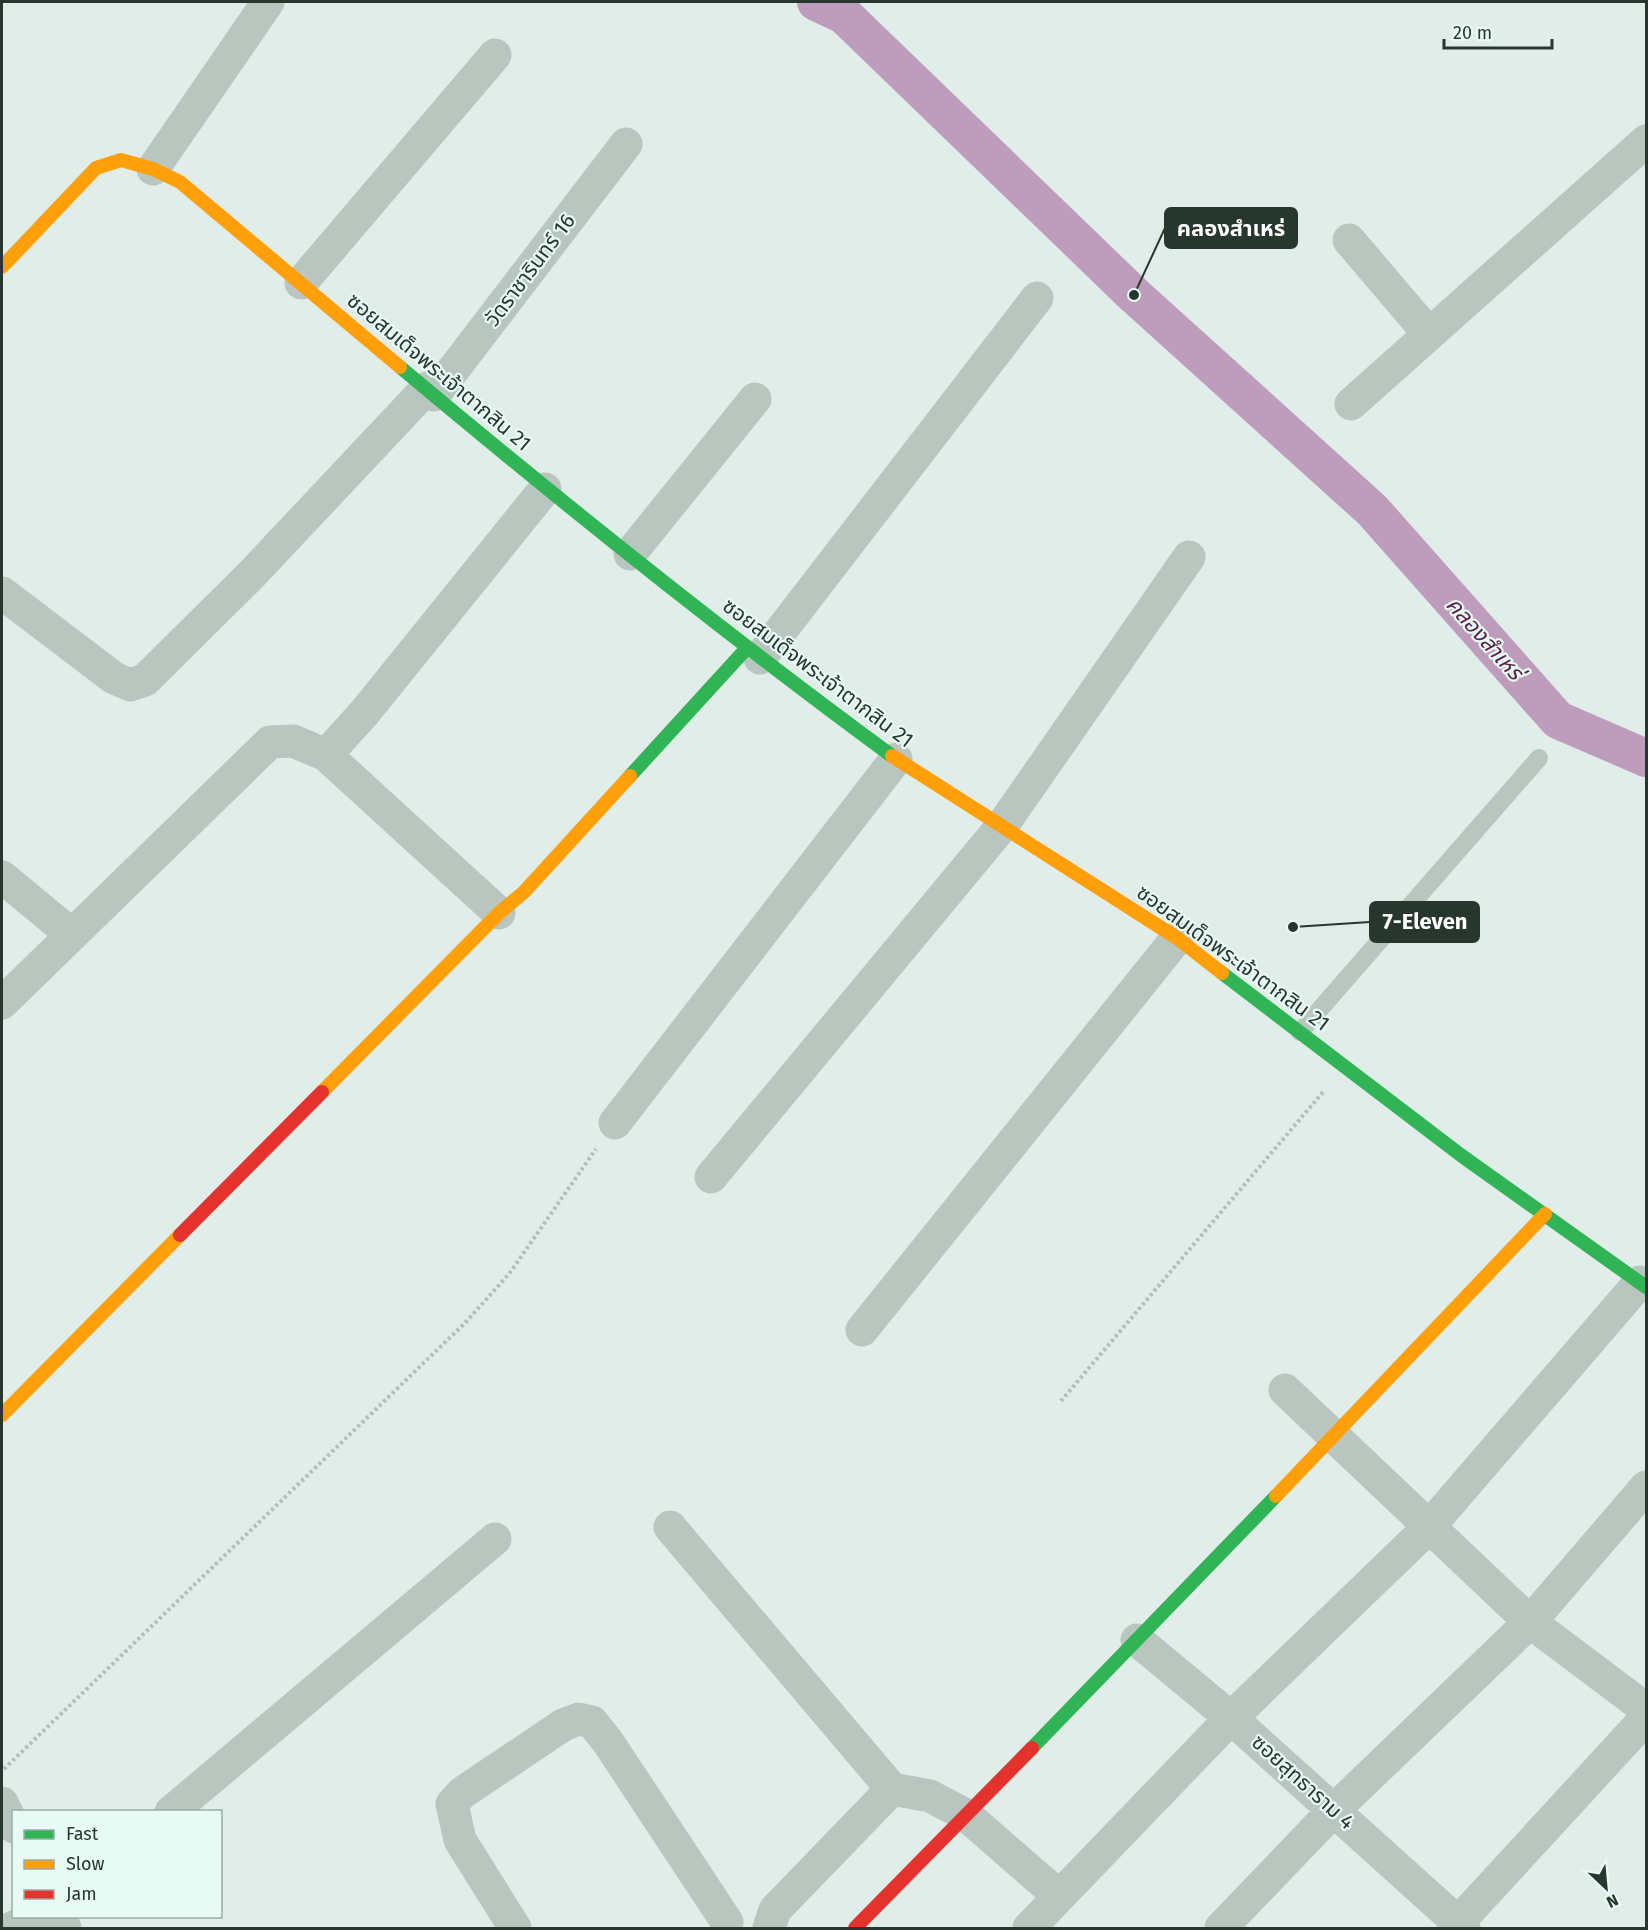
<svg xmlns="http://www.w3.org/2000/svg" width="1648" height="1930" font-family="'Fira Sans','Noto Sans Thai',sans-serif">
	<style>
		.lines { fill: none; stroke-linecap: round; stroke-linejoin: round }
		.canal { stroke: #be9cbb; stroke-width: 38 }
		.path { stroke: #b2bfb9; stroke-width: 4; stroke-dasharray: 3 3; stroke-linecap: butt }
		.lane { stroke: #b9c6c0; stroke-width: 18 }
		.street { stroke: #b9c6c0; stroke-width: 33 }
		.fast { stroke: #30b455; stroke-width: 14 }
		.slow { stroke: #ff9f0a; stroke-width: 14 }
		.jam { stroke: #e5322d; stroke-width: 14 }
		.labels { text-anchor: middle; stroke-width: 4.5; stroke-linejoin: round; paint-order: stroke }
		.street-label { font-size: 21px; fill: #28372e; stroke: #e8faf4 }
		.water-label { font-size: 22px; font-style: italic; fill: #591d4e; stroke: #e8faf4 }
		.leader { fill: none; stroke: #28372e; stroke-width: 2 }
		.callout-dot { fill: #28372e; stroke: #e8faf4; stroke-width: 2 }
		.callout { fill: #28372e; stroke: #28372e; stroke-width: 2 }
		.callout-label { font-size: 22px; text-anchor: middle; font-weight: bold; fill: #fff }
	</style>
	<rect width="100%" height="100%" fill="#e1ede9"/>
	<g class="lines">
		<!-- canal -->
		<path class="canal" d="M816,2L844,15L1134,295L1372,510L1558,720L1646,758"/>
		<!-- path -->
		<path class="path" d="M1061,1401L1323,1092
			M4,1769L465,1323L509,1274L596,1149"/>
		<!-- lane -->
		<path class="lane" d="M1300,1032L1539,758"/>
		<!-- street -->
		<path class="street" d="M153,169L268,2
			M1349,240L1429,334
			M301,283L495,55
			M434,395L626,144
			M1351,404L1646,141
			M630,554L755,399
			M2,593L114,678L130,685L145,680L252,574L427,388
			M760,658L1037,298
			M326,755L499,913
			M2,877L71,934
			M2,1003L270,742L293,741L326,755L365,712L545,489
			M615,1123L896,759
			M711,1177L1002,826L1189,557
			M862,1330L1177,938
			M1285,1390L1530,1622L1646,1709
			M670,1527L892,1789
			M1137,1640L1231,1718L1464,1928
			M2,1803L14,1827
			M171,1812L495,1539
			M59,1916L65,1928
			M12,1928L38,1916
			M515,1928L460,1840L452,1804L462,1793L563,1725L579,1719L592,1722L608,1742L727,1922
			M769,1928L775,1910L892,1789L930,1796L966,1815L1059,1896
			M1029,1928L1231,1718L1428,1528L1640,1282
			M1221,1928L1335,1809L1530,1622L1646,1487
			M1453,1928L1646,1718"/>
		<!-- fast -->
		<path class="fast" d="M400,367C561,502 723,632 892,756
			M630,776L746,649
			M1222,973L1462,1156L1646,1287
			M1032,1748L1276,1496"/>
		<!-- slow -->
		<path class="slow" d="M2,267L96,168L121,160L153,169L180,182L400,367
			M892,756L1177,938L1222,973
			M322,1092L499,913L524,892L630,776
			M2,1415L180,1235
			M1276,1496L1545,1214"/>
		<!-- jam -->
		<path class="jam" d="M180,1235L322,1092
			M855,1928L1032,1748"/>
	</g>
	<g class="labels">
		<!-- street labels -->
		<g class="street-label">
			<text transform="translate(530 270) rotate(-53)" y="7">วัดราชารินทร์ 16</text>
			<text transform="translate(439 372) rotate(40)" y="7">ซอยสมเด็จพระเจ้าตากสิน 21</text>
			<text transform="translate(818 673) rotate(37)" y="7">ซอยสมเด็จพระเจ้าตากสิน 21</text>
			<text transform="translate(1233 958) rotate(36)" y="7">ซอยสมเด็จพระเจ้าตากสิน 21</text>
			<text transform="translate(1303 1782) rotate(42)" y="7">ซอยสุทธาราม 4</text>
		</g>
		<!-- water labels -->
		<g class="water-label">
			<text transform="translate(1485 638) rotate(48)" y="8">คลองสำเหร่</text>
		</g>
	</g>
	<!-- callouts -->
	<path class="leader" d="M1134 295L1165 228M1293 927L1370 922"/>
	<g class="callout-dot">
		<circle cx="1134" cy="295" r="6"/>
		<circle cx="1293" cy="927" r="6"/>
	</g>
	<g class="callout">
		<rect x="1165" y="208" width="132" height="40" rx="6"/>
		<rect x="1370" y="902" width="109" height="40" rx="6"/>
	</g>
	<g class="callout-label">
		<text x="1231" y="236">คลองสำเหร่</text>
		<text x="1425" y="929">7-Eleven</text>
	</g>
	<!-- border -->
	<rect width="1648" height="1930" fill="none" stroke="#28372e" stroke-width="6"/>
	<!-- legend -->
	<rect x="12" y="1810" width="210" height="108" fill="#e8faf4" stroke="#9baca5" stroke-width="1.5"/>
	<rect x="24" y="1830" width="30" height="9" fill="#30b455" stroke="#9baca5" stroke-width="1.5"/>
	<text x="66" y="1840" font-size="18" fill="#28372e">Fast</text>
	<rect x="24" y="1860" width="30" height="9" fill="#ff9f0a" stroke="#9baca5" stroke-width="1.5"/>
	<text x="66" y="1870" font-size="18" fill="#28372e">Slow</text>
	<rect x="24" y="1890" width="30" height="9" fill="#e5322d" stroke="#9baca5" stroke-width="1.5"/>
	<text x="66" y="1900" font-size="18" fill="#28372e">Jam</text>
	<!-- north arrow -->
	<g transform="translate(1606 1888) rotate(154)" stroke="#e8faf4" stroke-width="4.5" paint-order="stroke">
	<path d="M0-4.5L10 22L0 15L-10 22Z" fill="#28372e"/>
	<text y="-9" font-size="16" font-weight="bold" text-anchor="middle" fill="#28372e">N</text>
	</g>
	<!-- scale -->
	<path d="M1444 39v9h108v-9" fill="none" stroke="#28372e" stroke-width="3"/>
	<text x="1453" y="39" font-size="18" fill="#28372e" stroke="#e8faf4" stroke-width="4.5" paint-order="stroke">20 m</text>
</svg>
